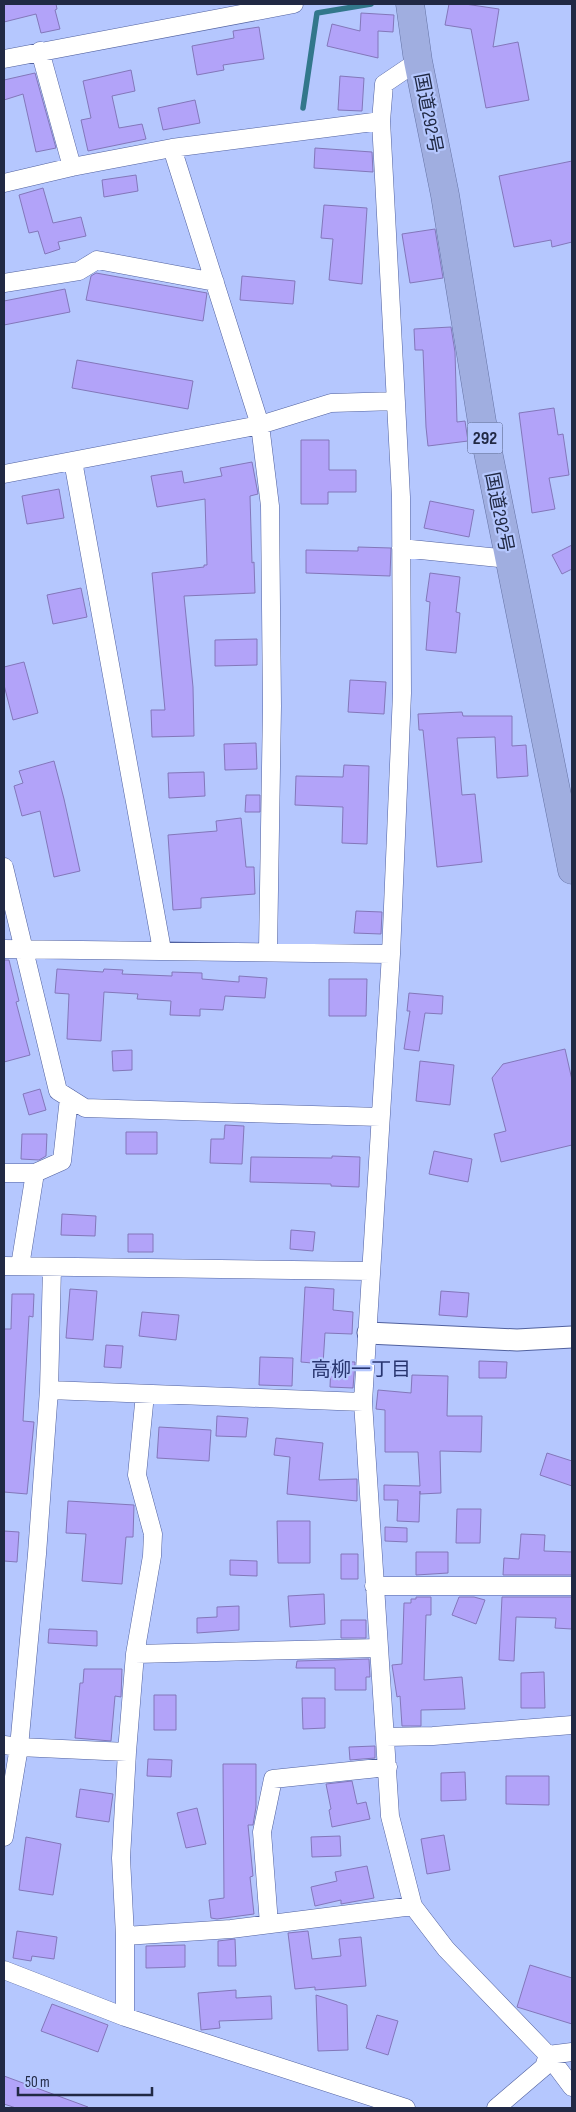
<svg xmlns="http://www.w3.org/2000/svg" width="576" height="2112" font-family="'Sofia Sans Condensed','Noto Sans JP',sans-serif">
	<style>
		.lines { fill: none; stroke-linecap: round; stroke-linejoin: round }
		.stream { stroke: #32778b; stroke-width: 5.5 }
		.building { fill: #b2a3f9; stroke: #8377ba }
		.minor-casing { stroke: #51619f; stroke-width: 19 }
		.tertiary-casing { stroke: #51619f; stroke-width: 23 }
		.trunk-casing { stroke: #6472a4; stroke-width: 29 }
		.minor { stroke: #fff; stroke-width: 18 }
		.tertiary { stroke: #fff; stroke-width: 21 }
		.trunk { stroke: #a0aee0; stroke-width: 28 }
		.labels { text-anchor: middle; stroke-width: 4.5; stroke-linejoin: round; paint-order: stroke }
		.shield { fill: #b5c7fe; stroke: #4d587c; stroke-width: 1 }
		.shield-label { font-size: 18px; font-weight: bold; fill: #212944 }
		.street-label { font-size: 19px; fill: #212944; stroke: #b5c7fe }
		.neighbourhood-label { font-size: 20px; fill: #28356f; stroke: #b5c7fe }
	</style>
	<rect width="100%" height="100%" fill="#b5c7fe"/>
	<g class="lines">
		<!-- stream -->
		<path class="stream" d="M303,108L317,13L371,4"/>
	</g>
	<!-- building -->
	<path class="building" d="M4,4H56L57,9L55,10L60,29L41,33L36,14L4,22Z
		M449,4H465L499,9L493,47L518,42L529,100L486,108L471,29L445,25Z
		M361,13L394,15L393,32L378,31V58L327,46L332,24L360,31Z
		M259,27L264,59L223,65L224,70L197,75L192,46L234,38L233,31Z
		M131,70L135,91L112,96L119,128L142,124L146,139L88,151L81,120L91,118L83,81Z
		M35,73L56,148L36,152L23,94L4,100V80Z
		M340,76L364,78L362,111L338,110Z
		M195,100L200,123L163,130L158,108Z
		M315,148L372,152L373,172L314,168Z
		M572,161V242L552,247L551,240L514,247L499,176Z
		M136,175L138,191L104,197L102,180Z
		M43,188L53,223L81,217L86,236L58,242L60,249L45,254L38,231L29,233L19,195Z
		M324,205L367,208L362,284L329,280L333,239L321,238Z
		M435,229L443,278L410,283L402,234Z
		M96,273L207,293L203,321L86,300L91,276Z
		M242,276L295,281L293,304L240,300Z
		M65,289L70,312L4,325V301Z
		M451,327L455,352L457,422L465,421L468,441L428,446L426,427L423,350H415L414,329Z
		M77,360L193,381L188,409L72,388Z
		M554,408L558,435L563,434L569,475L549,478L555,509L532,513L519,413Z
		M301,440H329V470H356V492H328V504H301Z
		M252,462L258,494L250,496L252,563L254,562L255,593L184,596L193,687L194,736L152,737L151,710H165L152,573L204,567V565H207L205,499L157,507L151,476L182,471L184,483L222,476L220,468Z
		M59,489L64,518L27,524L22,496Z
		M430,501L474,510L469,537L424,528Z
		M572,545V569L562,574L552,555Z
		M358,547L391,548L390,576L306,573V550L358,551Z
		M430,573L460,577L456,612L460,613L456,653L426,650L430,602L426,601Z
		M81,588L87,617L53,624L47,595Z
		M257,639V665L215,666V640Z
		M24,662L38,713L13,720L4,685V667Z
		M350,680L386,682L384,714L348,712Z
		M462,712L463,716H512V746L526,745L528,776L497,778L495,737L457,738L462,795L475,794L482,862L437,867L423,730H419L418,714Z
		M256,743L257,769L225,770L224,744Z
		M54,761L64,799L80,871L54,877L40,811L22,816L14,786L23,783L19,771Z
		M344,765L369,766L367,844L342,843L343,807L295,805L296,776L343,777Z
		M204,772L205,796L169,798L168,773Z
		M246,795H260V812H245Z
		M241,818L246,867H254L255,894L201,898V908L173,910L168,835L217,831L216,821Z
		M356,911L382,912L381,934L354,933Z
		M4,960H9L19,1001L16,1002L30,1055L4,1062Z
		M57,969L103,972L104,969L123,970L122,974L172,976V972L202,973V979L239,982V976L267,978L265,998L225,996L223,1010L200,1009V1016L170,1015L171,1001L137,999L138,994L104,992L101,1041L67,1039L69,994L55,993Z
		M329,979H367L366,1016H329Z
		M409,993L443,996L442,1014L425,1013L419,1051L404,1049L410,1011H407Z
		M565,1049L572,1080V1145L501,1162L494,1134L506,1131L492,1078L503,1064Z
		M132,1050V1070L113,1071L112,1051Z
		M420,1061L454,1065L450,1105L416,1101Z
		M40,1089L46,1110L29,1115L23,1094Z
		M225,1125L244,1126L242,1164L210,1163L211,1139H224Z
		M126,1132H157V1154H126Z
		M22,1134H47L46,1156L39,1160L21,1159Z
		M434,1151L472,1159L468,1182L429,1174Z
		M332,1156L360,1157L359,1187L331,1186V1184L250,1182L251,1157L332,1158Z
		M62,1214L96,1216L95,1236L61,1235Z
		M291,1230L315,1232L313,1251L290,1249Z
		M128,1234H153V1252H128Z
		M305,1287L334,1289L333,1310L353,1312L352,1334L325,1333L323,1364L301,1362Z
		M70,1289L97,1291L93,1340L66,1338Z
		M441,1291L469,1293L467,1317L439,1315Z
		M12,1294H34L33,1317L29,1316L23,1421L34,1422L27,1494L4,1492V1329H11Z
		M142,1312L179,1315L176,1340L139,1336Z
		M106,1345L123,1346L121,1368L104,1367Z
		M260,1357L293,1358L292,1386L259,1385Z
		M331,1361L355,1362L353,1388L330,1387Z
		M479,1361L507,1362L506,1378H479Z
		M412,1375L448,1376L447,1416H482L481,1452L440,1451L441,1493L420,1494V1491L419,1522L397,1521L398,1500H384V1485L420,1486L418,1452H385V1410L376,1409L378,1390L411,1393Z
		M217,1416L248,1418L246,1437L216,1436Z
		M159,1427L211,1430L209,1461L157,1458Z
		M276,1438L323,1443L319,1480L357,1479V1501L287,1494L290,1457L274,1455Z
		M547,1453L572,1461V1486L540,1475Z
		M68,1501L134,1505L133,1537H126L122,1584L82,1581L86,1534L66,1533Z
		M457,1509H481L480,1543H456Z
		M277,1521H310V1563H278Z
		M385,1527L407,1528V1542L385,1541Z
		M4,1531L19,1532L17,1562L4,1561Z
		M521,1534L545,1535L544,1551L572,1552V1575H503L504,1558L519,1559Z
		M416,1552H448V1573L416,1575Z
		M341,1554H358V1579H341Z
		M230,1560L257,1561V1576L230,1575Z
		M324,1594L325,1624L290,1627L288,1596Z
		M416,1597H431V1615H426L424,1680L462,1677L465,1709L421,1710V1726H402L400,1696L397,1697L392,1665L402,1664L404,1603H411V1599H416Z
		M459,1597H474L485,1600L476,1624L452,1615Z
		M502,1597H572V1629L555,1628L556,1618L516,1617L514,1661L499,1660Z
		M239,1606V1630L197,1633V1618L217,1617V1607Z
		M341,1620H366V1638H341Z
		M49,1629L97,1631V1646L48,1643Z
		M369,1659L370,1677H366V1690H335V1668H296L297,1661Z
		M84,1669H122L121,1697L115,1696L111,1741L75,1738L80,1683H83Z
		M544,1672L545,1708H521V1673Z
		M154,1695H176V1730H154Z
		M302,1698H325V1728L303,1729Z
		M375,1746V1758L350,1760L349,1747Z
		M148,1759L172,1760L171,1777L147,1776Z
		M223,1764H256V1807L253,1825H248L253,1876L250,1877L254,1914L217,1919L211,1918L209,1900L224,1898Z
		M465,1772L466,1800L441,1801V1773Z
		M506,1776H549V1805L506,1804Z
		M352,1781L357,1804L366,1802L370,1819L332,1827L329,1810L331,1809L326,1784Z
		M80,1789L113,1794L109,1822L76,1817Z
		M197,1808L206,1844L186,1848L177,1813Z
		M444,1835L450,1870L427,1874L421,1839Z
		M340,1836L341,1856L312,1857L311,1837Z
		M26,1837L61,1844L53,1895L19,1890Z
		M367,1866L374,1898L341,1904V1900L315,1906L311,1887L337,1881L335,1872Z
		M17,1931L57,1937L54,1959L32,1956L31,1961L13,1958Z
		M308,1931L312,1959L341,1956L339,1939L361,1937L366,1986L315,1990V1987L295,1989L288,1933Z
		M235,1939L236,1966H218V1941Z
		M185,1945V1967L146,1968V1946Z
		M530,1965L572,1978V2024L517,2007Z
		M236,1990V1998L271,1996L272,2019L219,2021L220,2028L201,2030L198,1993Z
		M316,1995L347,2005L348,2050L318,2051Z
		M52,2004L108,2025L98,2052L41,2031Z
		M377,2015L398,2021L388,2055L366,2048Z
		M4,2076L88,2107V2108H16L4,2104Z"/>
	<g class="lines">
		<!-- minor casing -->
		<g class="minor-casing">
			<path id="minor" d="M40,51L72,167
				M4,59L294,4
				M418,61L384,84L381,121L401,497L402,693L391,954L363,1402L390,1816L413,1906L446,1949L548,2055L572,2087
				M172,148L260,425L270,506L272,706L268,951
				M4,183L72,167L172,148L381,121
				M4,283L79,271L97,260L215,282
				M73,461L162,950
				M4,474L260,425L331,403L396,401
				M401,548L509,559
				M4,867L58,1091L85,1108L380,1117
				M4,949L391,954
				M4,1173H35
				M4,1266L370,1271
				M20,1266L35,1173L62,1161L69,1098
				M49,1390L363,1402
				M374,1586H572
				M135,1654L379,1648
				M386,1737L433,1736L572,1725
				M4,1745L19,1747L127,1752
				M4,1837L19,1747L37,1554L49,1390L52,1267
				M269,1924L262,1832L273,1779L388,1767
				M125,1936L231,1929L413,1906
				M4,1970L125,2017L406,2108
				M125,2017V1936L121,1858L127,1752L135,1654L152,1556L153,1534L137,1475L145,1394
				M548,2055L572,2052
				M496,2108L544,2067L548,2055"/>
		</g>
		<!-- tertiary casing -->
		<g class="tertiary-casing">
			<path id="tertiary" d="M368,1333L517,1340L572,1337"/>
		</g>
		<!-- trunk casing -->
		<g class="trunk-casing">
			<path id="trunk" d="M410,4L418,61L445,195L482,422L572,870"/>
		</g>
		<!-- minor -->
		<use href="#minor" class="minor"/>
		<!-- tertiary -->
		<use href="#tertiary" class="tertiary"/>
		<!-- trunk -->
		<use href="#trunk" class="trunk"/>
	</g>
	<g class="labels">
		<!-- shield labels -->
		<rect class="shield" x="467.5" y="422.5" width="35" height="31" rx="4"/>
		<g class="shield-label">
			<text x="485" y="444">292</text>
		</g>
		<!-- street labels -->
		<g class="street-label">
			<text transform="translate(429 113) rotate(79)" y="7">国道292号</text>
			<text transform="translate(500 512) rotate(79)" y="7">国道292号</text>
		</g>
		<!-- neighbourhood labels -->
		<g class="neighbourhood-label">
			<text x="361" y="1376">高柳一丁目</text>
		</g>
	</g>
	<!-- border -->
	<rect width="576" height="2112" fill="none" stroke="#212944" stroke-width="10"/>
	<!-- scale -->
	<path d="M18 2087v8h134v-8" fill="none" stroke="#212944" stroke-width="2.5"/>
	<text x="25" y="2087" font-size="15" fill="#212944" stroke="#b5c7fe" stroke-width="4" paint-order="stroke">50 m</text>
</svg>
